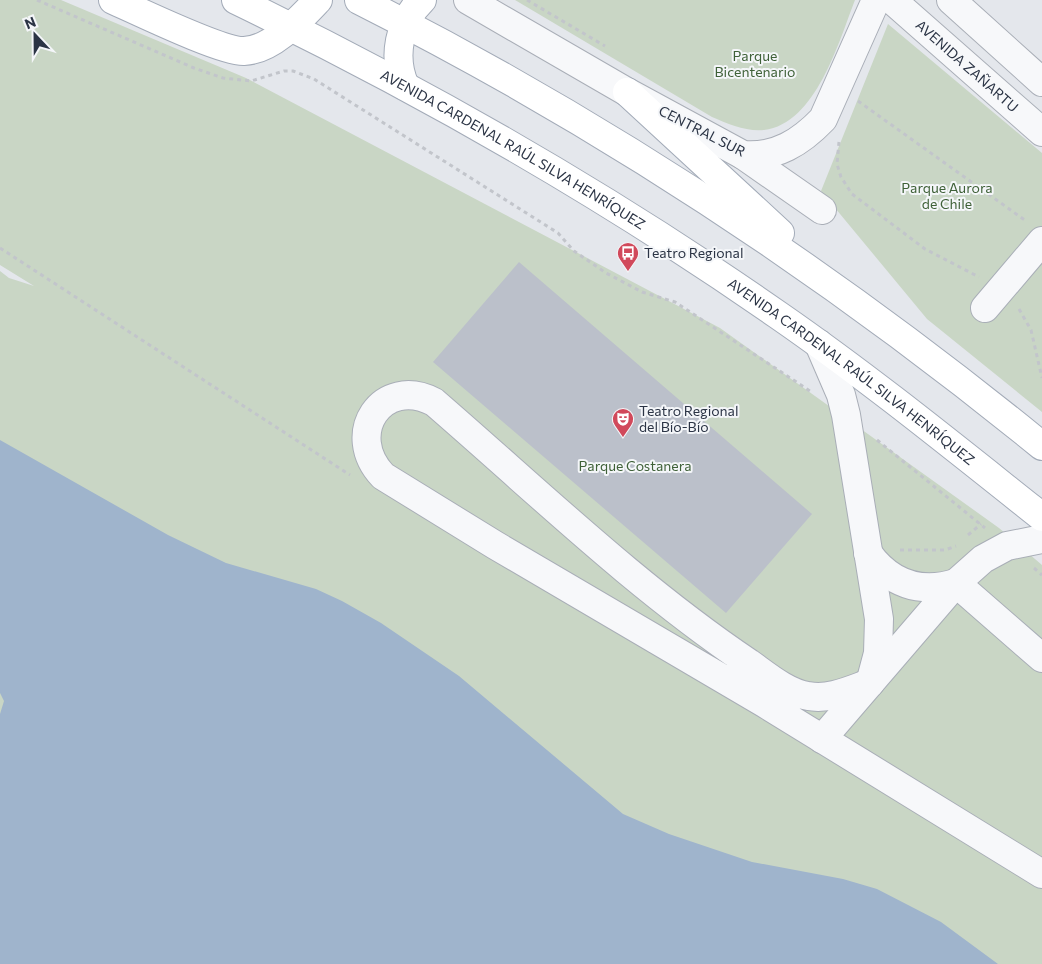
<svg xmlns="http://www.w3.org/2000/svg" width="1042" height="964" font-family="Commissioner,sans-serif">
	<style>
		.green { fill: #c9d6c5 }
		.water { fill: #9fb4cc }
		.building { fill: #bbc0ca }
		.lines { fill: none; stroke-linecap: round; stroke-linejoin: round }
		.minor-casing { stroke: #a9aeb7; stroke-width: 30 }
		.major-casing { stroke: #a3abb8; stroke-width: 30 }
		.path { stroke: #c2c5cb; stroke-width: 3; stroke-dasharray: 4 4; stroke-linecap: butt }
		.minor { stroke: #f7f8fa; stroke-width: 28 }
		.major { stroke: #fff; stroke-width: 28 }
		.labels { text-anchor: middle; stroke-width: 4; stroke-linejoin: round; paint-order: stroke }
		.park-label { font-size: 14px; fill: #3f6138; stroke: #f4f6f9 }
		.street-label { font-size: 14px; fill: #2b3445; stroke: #f4f6f9 }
		.poi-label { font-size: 14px; fill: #2b3445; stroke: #f4f6f9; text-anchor: start }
	</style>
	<rect width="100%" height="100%" fill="#e4e7ec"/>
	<!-- green -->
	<path class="green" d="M0,0H61L246,78L720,328L999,528L1042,565V964H0V271L9,278L34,286L0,265Z
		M515,0H855C839,41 816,124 764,130C747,132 728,124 712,117Z
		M888,24L1042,153V412L927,319L821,191Z"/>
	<!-- water -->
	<path class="water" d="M0,440L168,535L226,563L316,589L342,601L381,623L459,676L623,814L669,834L752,862L843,879L877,889L941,922L998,964H0V714L4,701L0,693Z"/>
	<!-- building -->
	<path class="building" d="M519,262L812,514L726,613L433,362Z"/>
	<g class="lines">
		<!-- minor casing -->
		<g class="minor-casing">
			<g id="minor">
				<path d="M468,0L627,92L743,155C776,158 801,142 823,119L876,0"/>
				<path id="s1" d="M892,0L1042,132"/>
				<path d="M951,0L1042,82"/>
				<path d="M743,155L822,210"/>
				<path d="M985,308L1042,241"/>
				<path d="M819,344L841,395L846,415L879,619L878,653L870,683"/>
				<path d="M868,553C890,584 920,594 956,583"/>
				<path d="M956,583L1042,658"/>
				<path d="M870,683C850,690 830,700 808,696C787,693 766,675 749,663C636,587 537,491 434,402C382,375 343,434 383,476L495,545L764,703L1042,874"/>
				<path d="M822,739L956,583L983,559L1007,546L1042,539"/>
			</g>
		</g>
		<!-- major casing -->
		<g class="major-casing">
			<g id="major">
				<path d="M113,0C138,11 222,52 244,51C272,50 300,19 318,0"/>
				<path id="s2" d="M236,0C424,91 606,195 778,315C869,378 955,448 1042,517"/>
				<path d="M359,0C603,123 831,274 1042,446"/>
				<path d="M405,86C392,57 399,22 422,0"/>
				<path d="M627,92L780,233"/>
			</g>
		</g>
		<!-- path -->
		<path class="path" d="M37,0L194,68L223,78L251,81L284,71H293L314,79L558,233L574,251L606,273L642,292L675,302L810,391
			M527,0L605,46
			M858,101L1026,221
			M839,142L837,164L841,177L852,194L925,249L979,277
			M0,248L350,475
			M1019,309L1031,330L1042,378
			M877,440L985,528
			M968,535L981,524
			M900,550H945L956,546
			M1034,568L1042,575"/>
		<!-- minor -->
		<use href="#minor" class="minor"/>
		<!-- major -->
		<use href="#major" class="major"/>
	</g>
	<!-- icons -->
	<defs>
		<g id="bus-pin" transform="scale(1.125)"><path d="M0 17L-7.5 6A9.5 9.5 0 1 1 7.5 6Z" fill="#d1495b" stroke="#f4f6f9"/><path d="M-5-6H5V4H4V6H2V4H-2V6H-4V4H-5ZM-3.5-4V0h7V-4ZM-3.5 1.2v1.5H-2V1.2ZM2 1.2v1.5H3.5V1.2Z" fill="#fff"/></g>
		<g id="theatre-pin" transform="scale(1.125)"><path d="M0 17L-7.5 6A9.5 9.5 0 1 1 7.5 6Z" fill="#d1495b" stroke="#f4f6f9"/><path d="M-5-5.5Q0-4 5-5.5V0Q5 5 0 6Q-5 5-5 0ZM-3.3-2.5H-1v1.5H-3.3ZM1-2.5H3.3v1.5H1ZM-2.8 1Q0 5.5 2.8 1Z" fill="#fff"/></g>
	</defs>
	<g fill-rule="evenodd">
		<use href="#bus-pin" x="628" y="253"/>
		<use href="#theatre-pin" x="623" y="419"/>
	</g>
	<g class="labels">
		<!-- park labels -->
		<g class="park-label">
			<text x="755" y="61">Parque<tspan x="755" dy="16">Bicentenario</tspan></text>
			<text x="947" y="193">Parque Aurora<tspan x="947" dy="16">de Chile</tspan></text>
			<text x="635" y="471">Parque Costanera</text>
		</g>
		<!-- street labels -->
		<g class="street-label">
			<text dy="5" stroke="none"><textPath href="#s1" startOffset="100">AVENIDA ZAÑARTU</textPath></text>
			<text transform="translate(702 131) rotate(27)" y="5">CENTRAL SUR</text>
			<text dy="5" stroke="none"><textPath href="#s2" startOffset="315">AVENIDA CARDENAL RAÚL SILVA HENRÍQUEZ</textPath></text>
			<text dy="5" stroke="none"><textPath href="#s2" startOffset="720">AVENIDA CARDENAL RAÚL SILVA HENRÍQUEZ</textPath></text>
		</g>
		<!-- poi labels -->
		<g class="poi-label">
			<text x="644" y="258">Teatro Regional</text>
			<text x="639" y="416">Teatro Regional<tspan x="639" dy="16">del Bío-Bío</tspan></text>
		</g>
	</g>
	<!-- north arrow -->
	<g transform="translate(35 35) rotate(338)" stroke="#f4f6f9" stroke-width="4" paint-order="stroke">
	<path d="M0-4L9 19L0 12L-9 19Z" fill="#2b3445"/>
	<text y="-8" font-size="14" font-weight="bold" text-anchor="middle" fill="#2b3445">N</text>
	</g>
</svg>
